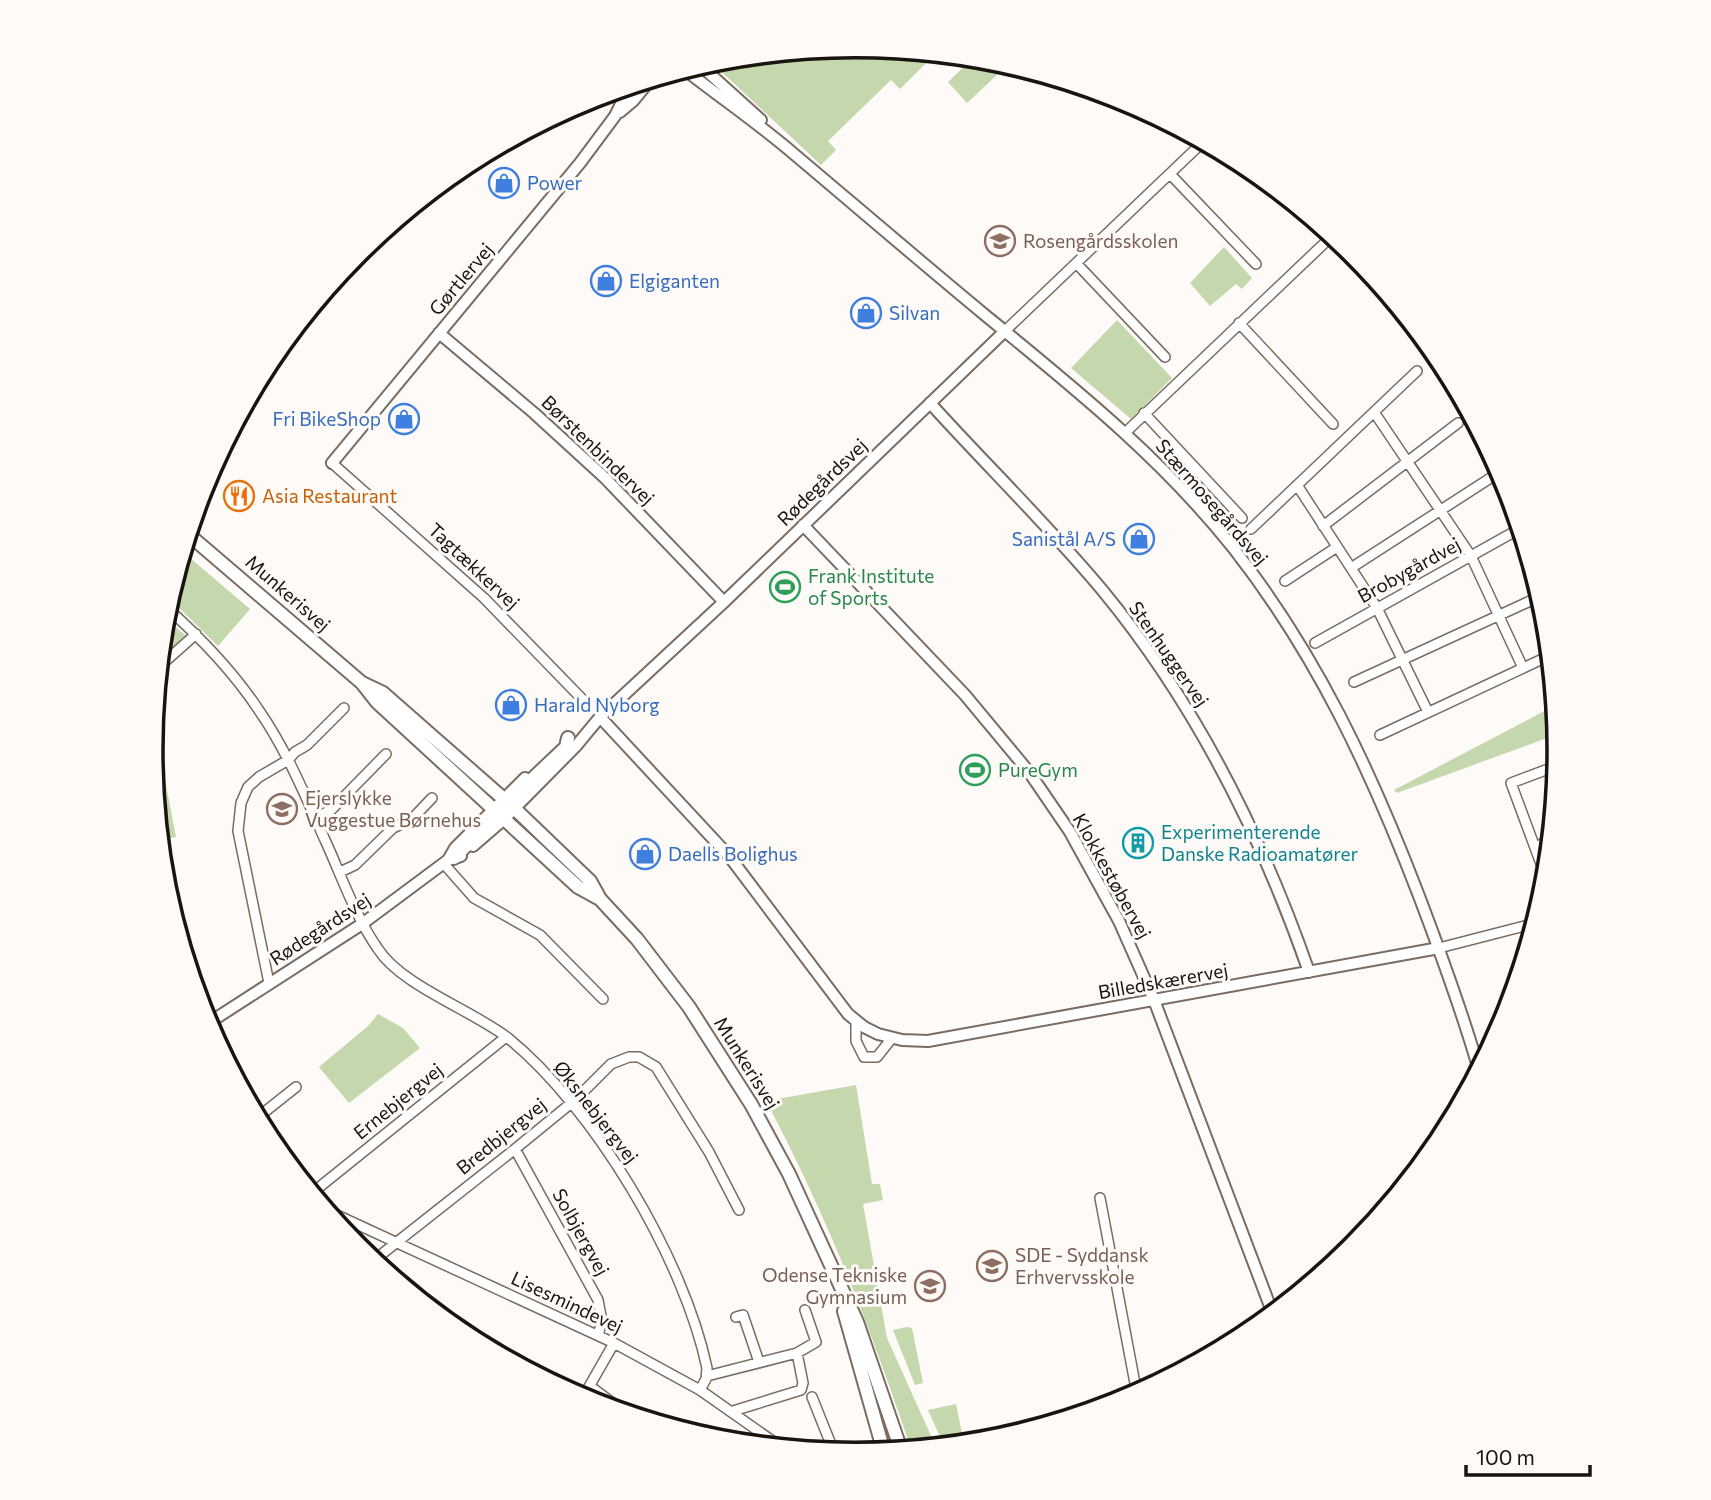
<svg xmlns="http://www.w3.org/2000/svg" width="1711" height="1500" font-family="Commissioner,sans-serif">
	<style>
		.green { fill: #c5d8ad }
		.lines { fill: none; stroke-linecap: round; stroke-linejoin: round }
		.minor-casing { stroke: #7b6c61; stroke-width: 12 }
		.tertiary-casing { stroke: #7b6c61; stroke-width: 14 }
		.secondary-casing { stroke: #7b6c61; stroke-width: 16 }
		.minor { stroke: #fff; stroke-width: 9 }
		.tertiary { stroke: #fff; stroke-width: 10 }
		.secondary { stroke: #fff; stroke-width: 12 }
		.labels { text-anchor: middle; stroke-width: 6; stroke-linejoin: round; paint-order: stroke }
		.shop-label { font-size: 19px; fill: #366cbe; stroke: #fdfaf7; text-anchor: start }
		.education-label { font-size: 19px; fill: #785e54; stroke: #fdfaf7; text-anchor: start }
		.street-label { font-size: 19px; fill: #1a1410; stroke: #fdfaf7 }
		.food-label { font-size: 19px; fill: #c56008; stroke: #fdfaf7; text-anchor: start }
		.leisure-label { font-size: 19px; fill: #27864d; stroke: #fdfaf7; text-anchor: start }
		.culture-label { font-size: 19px; fill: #0d838f; stroke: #fdfaf7; text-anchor: start }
		.rim { fill: none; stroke: #1a1410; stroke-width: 3.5 }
	</style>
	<rect width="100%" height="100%" fill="#fdfaf7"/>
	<!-- green -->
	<path class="green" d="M856,46L936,53L900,89L891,80L828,141L836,150L821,165L710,61L739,57L743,61L749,56Z
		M974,57L984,58L998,74L967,103L948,82Z
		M1224,247L1252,278L1242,289L1236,284L1210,306L1190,283Z
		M1117,320L1172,378L1131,419L1071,368Z
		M183,552L250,609L218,646L169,598Z
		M164,617L186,636L160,660Z
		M1556,705L1558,734L1397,793L1394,790Z
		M160,753L176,837L160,840L151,754Z
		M378,1014L403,1028L420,1048L349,1103L319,1067L368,1026Z
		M856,1085L872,1184H880L883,1200L863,1204L887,1338L936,1447L911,1449C871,1329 826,1213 766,1101Z
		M907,1327L912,1328L923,1383L915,1385L893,1330Z
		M956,1404L964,1444L944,1446L928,1410Z"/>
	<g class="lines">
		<!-- minor casing -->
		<g class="minor-casing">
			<path id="minor" d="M1170,174L1256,264
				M1076,263L1165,357
				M1239,323L1333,424
				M1005,331L1204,141
				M1374,412L1471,556L1523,668
				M1144,413L1242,518
				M1126,432L1333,235
				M332,463L484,598L586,703
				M1297,485L1377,608L1428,712
				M1323,526L1458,423
				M1251,529L1417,371
				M1351,568L1492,477
				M1285,581L1337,547
				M166,607C201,638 232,670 258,709C286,749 305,795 325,840C342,877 355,916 378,949C402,986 472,1010 508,1038C595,1109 684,1259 707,1368L706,1379L700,1390
				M1315,643L1521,528
				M159,667L196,634
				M1354,682L1541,596
				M1380,735L1551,655
				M315,818L331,810L386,754
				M1535,847L1551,840
				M444,864L474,898L540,935L603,999
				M340,872L355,865L393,828L412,819L432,798
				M1547,880L1511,783L1559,765
				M1439,948L1536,923
				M269,983L238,831L241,803L248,787L259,777L288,760L295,752L307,745L344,708
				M856,1021V1041L864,1057H877L892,1038
				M257,1118L296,1087
				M515,1149L598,1300L602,1321L598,1335
				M312,1193L506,1037
				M1100,1198L1137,1394
				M326,1210L614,1343L700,1390L781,1447
				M373,1261L515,1149L575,1100L611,1064L629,1057H639L656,1067L709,1152L739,1210
				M736,1317L743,1315L759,1362
				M707,1376L797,1353L816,1342L805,1310
				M590,1386L626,1413
				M812,1397L834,1452
				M582,1399L614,1343
				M733,1411L801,1390L803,1383L797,1353"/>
		</g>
		<!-- tertiary casing -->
		<g class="tertiary-casing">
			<path id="tertiary" d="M700,65L761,120
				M684,69C721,98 759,124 794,154C858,208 921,262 985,315C1073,387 1163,459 1234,549C1317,655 1371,771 1419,896C1441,954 1462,1011 1479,1070
				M620,112L633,101L651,79
				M439,333L534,413L604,477L724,602
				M930,403C987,466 1048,525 1103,591C1196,704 1261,834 1309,972
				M332,463L580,163L615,116L626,94L635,84
				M803,525L965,695L1029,772L1070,832L1119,921L1154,1000L1273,1314
				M600,717L729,856L848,1014L864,1027L878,1034L902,1040L928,1041L1439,948
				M473,846L503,820L576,746L600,717L724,602L1005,331
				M448,860L455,848L525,778
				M207,1024L362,924L448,860L461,856"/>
		</g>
		<!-- secondary casing -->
		<g class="secondary-casing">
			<path id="secondary" d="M188,534L362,683L377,702L578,887L598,898
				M362,683L383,693L514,808L590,881L600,899L637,939L689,1007L751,1104L789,1174L857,1322L901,1450
				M505,810L508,802L566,747L568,738
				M454,858L503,808
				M844,1311L884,1452"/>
		</g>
		<!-- minor -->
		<use href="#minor" class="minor"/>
		<!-- tertiary -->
		<use href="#tertiary" class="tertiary"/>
		<!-- secondary -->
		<use href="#secondary" class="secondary"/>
	</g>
	<!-- icons -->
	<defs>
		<g id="shop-ring" transform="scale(1.575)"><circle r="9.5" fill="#fdfaf7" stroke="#3f7fe0" stroke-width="1.5"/><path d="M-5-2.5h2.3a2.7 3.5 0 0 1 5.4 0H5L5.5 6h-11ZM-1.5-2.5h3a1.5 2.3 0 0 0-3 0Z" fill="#3f7fe0"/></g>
		<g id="school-ring" transform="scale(1.575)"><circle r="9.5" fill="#fdfaf7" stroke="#8d6e63" stroke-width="1.5"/><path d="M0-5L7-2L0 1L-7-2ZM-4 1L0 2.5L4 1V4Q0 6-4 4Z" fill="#8d6e63"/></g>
		<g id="restaurant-ring" transform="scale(1.575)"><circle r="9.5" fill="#fdfaf7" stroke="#e8710a" stroke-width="1.5"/><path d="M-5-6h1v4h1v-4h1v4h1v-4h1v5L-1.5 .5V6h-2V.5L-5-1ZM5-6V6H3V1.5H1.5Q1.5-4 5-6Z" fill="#e8710a"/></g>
		<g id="stadium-ring" transform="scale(1.575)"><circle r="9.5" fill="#fdfaf7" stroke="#2e9e5b" stroke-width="1.5"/><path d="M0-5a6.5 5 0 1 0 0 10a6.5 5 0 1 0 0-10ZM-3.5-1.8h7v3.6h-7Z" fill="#2e9e5b"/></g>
		<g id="building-ring" transform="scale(1.575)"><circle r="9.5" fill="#fdfaf7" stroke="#0f9aa8" stroke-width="1.5"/><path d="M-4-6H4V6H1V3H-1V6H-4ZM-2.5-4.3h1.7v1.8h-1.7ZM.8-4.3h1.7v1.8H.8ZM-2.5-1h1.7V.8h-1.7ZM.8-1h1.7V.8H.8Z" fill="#0f9aa8"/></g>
		<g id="university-ring" transform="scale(1.575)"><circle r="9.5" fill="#fdfaf7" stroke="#8d6e63" stroke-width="1.5"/><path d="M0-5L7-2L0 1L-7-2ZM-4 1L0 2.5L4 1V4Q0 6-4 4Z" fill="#8d6e63"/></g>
	</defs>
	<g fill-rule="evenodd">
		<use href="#shop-ring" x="504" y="183"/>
		<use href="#school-ring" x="1000" y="241"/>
		<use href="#shop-ring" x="606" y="281"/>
		<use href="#shop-ring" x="866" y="313"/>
		<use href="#shop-ring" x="404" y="419"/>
		<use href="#restaurant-ring" x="239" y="496"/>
		<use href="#shop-ring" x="1139" y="539"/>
		<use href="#stadium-ring" x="785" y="587"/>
		<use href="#shop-ring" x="511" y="705"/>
		<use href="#stadium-ring" x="975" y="770"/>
		<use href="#school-ring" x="282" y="809"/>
		<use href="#building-ring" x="1138" y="843"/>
		<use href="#shop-ring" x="645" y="854"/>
		<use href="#university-ring" x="992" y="1266"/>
		<use href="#school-ring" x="930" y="1286"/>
	</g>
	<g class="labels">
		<!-- shop labels -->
		<g class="shop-label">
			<text x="527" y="190">Power</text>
			<text x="629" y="288">Elgiganten</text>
			<text x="889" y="320">Silvan</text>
			<text x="381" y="426" text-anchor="end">Fri BikeShop</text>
			<text x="1116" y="546" text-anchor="end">Sanistål A/S</text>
			<text x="534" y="712">Harald Nyborg</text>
			<text x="668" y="861">Daells Bolighus</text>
		</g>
		<!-- education labels -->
		<g class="education-label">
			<text x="1023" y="248">Rosengårdsskolen</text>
			<text x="305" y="805">Ejerslykke<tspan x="305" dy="22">Vuggestue Børnehus</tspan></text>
			<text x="1015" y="1262">SDE - Syddansk<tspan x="1015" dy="22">Erhvervsskole</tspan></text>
			<text x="907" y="1282" text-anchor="end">Odense Tekniske<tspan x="907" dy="22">Gymnasium</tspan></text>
		</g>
		<!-- street labels -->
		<g class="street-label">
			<text transform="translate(461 279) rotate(-50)" y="7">Gørtlervej</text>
			<text transform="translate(598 450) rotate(44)" y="7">Børstenbindervej</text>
			<text transform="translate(822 482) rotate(-44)" y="7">Rødegårdsvej</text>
			<text transform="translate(1212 502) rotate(49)" y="7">Stærmosegårdsvej</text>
			<text transform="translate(474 566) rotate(43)" y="7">Tagtækkervej</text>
			<text transform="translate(1409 570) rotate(-29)" y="7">Brobygårdvej</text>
			<text transform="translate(288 593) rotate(41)" y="7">Munkerisvej</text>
			<text transform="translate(1169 654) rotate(55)" y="7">Stenhuggervej</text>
			<text transform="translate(1112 876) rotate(61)" y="7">Klokkestøbervej</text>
			<text transform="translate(320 929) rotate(-33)" y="7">Rødegårdsvej</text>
			<text transform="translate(1163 981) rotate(-10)" y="7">Billedskærervej</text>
			<text transform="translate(747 1063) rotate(58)" y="7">Munkerisvej</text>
			<text transform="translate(398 1101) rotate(-39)" y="7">Ernebjergvej</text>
			<text transform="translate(596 1112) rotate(52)" y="7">Øksnebjergvej</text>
			<text transform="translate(501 1136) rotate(-39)" y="7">Bredbjergvej</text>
			<text transform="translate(581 1232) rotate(61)" y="7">Solbjergvej</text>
			<text transform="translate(567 1302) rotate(25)" y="7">Lisesmindevej</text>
		</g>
		<!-- food labels -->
		<g class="food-label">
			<text x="262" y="503">Asia Restaurant</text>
		</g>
		<!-- leisure labels -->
		<g class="leisure-label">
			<text x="808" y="583">Frank Institute<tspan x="808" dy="22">of Sports</tspan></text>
			<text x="998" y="777">PureGym</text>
		</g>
		<!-- culture labels -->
		<g class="culture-label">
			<text x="1161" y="839">Experimenterende<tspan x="1161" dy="22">Danske Radioamatører</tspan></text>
		</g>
	</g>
	<!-- crop -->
	<path d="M0 0H1711V1500H0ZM163 750a692 692 0 1 1 1384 0a692 692 0 1 1-1384 0Z" fill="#fdfaf7" fill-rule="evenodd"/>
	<path class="rim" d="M163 750a692 692 0 1 1 1384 0a692 692 0 1 1-1384 0Z"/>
	<!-- scale -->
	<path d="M1466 1465v10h124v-10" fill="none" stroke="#1a1410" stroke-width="3.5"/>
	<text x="1476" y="1465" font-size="21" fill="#1a1410" stroke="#fdfaf7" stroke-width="5" paint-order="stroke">100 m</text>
</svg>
